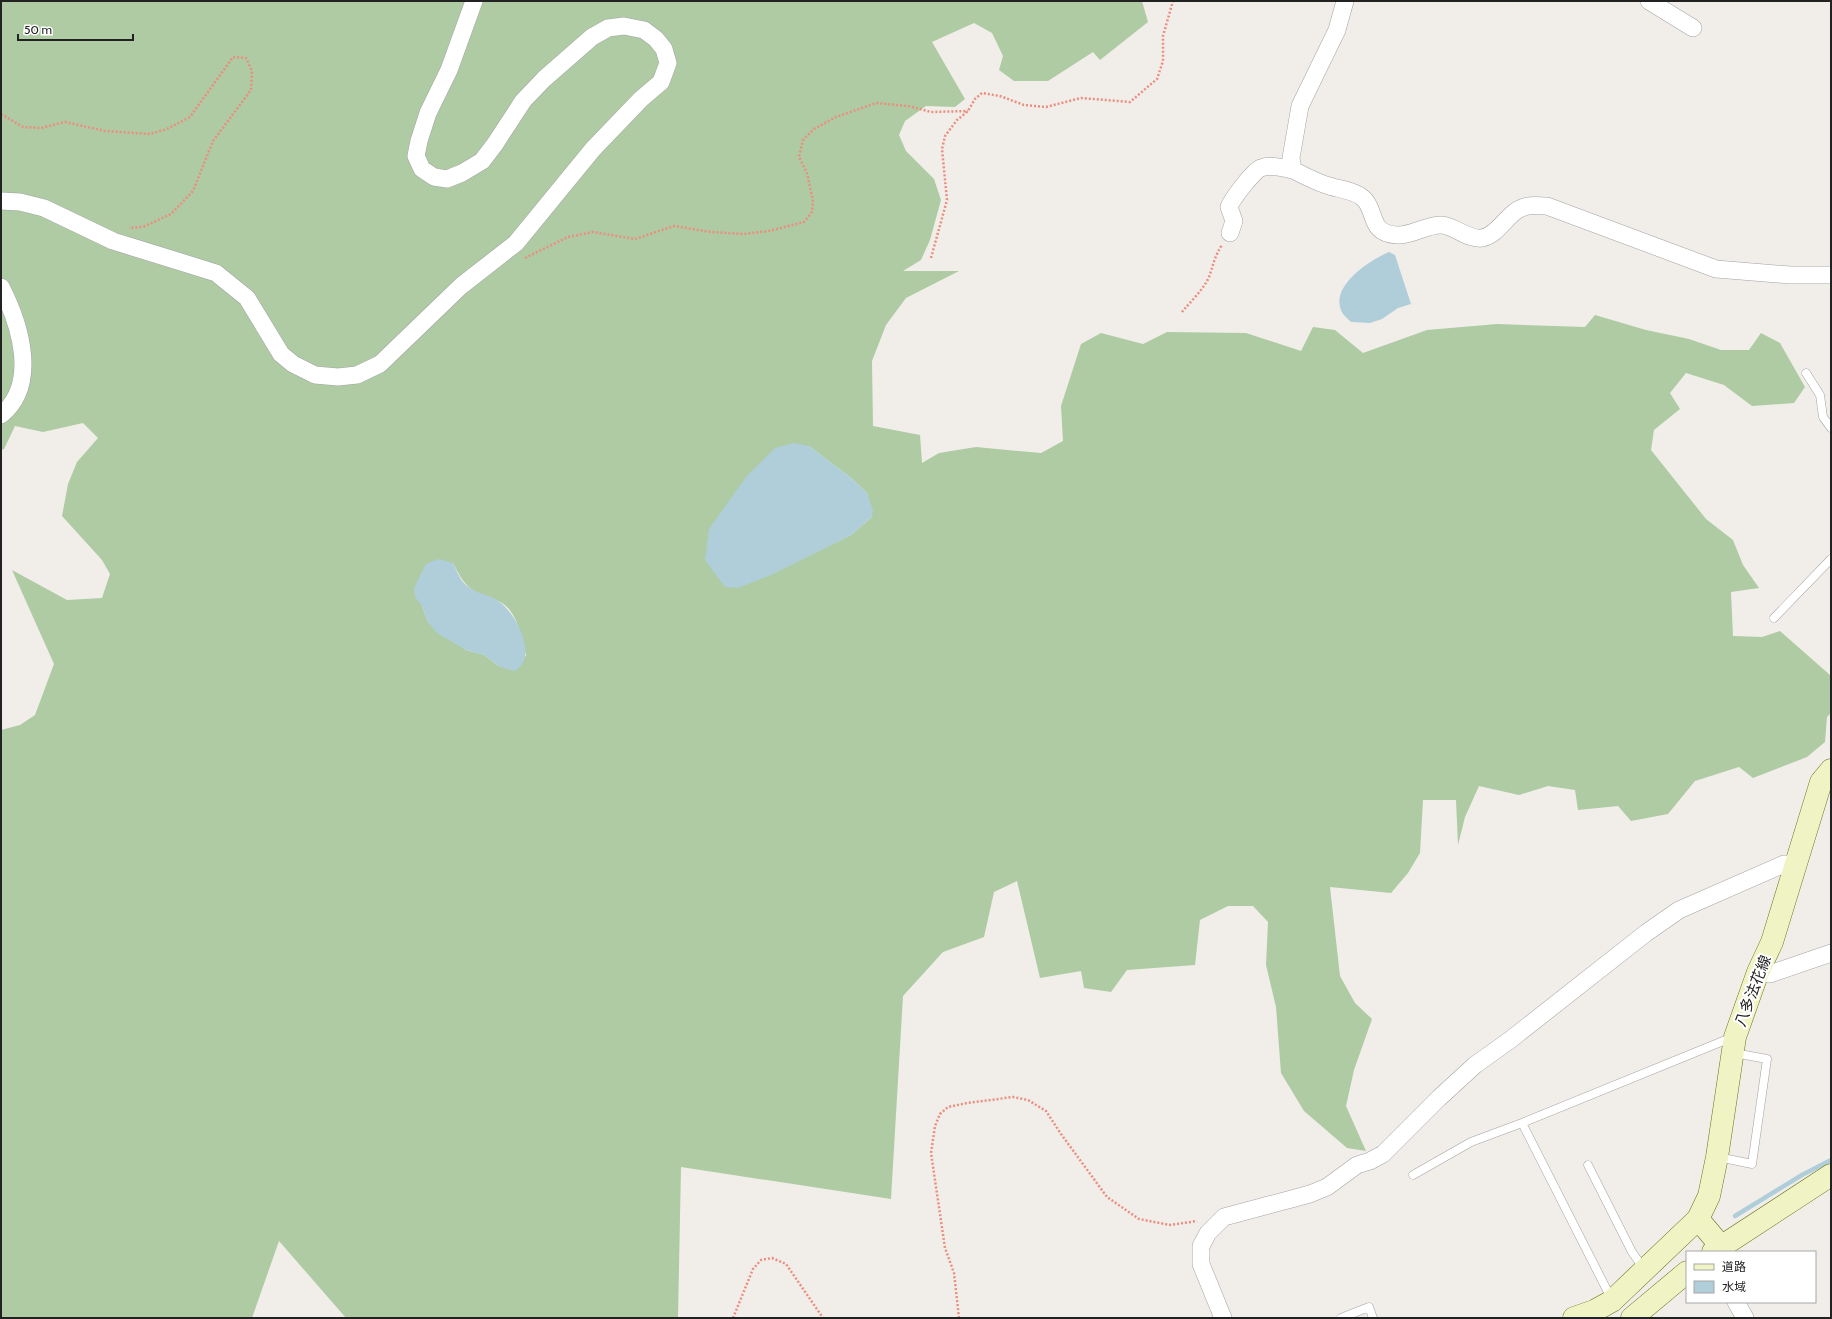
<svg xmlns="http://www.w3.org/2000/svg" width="1832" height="1319" font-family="Cabin,'Noto Sans JP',sans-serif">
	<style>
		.forest { fill: #aecba3; fill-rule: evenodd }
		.water { fill: #afced9 }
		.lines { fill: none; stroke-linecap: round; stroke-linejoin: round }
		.stream { stroke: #afced9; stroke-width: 4.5 }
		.lane-casing { stroke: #a3a3a3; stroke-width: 9 }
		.street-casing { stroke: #a3a3a3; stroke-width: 18 }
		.secondary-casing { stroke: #636f12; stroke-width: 23 }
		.path { stroke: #eb8e80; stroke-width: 2.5; stroke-dasharray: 2 2; stroke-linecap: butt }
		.lane { stroke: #fff; stroke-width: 8 }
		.street { stroke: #fff; stroke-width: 17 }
		.secondary { stroke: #f0f4c5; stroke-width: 22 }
		.labels { text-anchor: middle; stroke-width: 4; stroke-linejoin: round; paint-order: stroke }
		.street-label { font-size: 15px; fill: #222; stroke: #fff }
	</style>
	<rect width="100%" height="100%" fill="#f1eee9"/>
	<!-- forest -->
	<path class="forest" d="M1,1H1142L1148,22L1100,60L1093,52L1048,81H1014L999,70L1003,56L992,33L974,23L932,42L965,99L955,107L926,106L905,121L899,135L906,151L934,179L941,200L930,240L921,260L903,271H959L906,298L886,325L872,361L873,426L920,435L922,463L939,453L976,447L1041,453L1063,441L1061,406L1081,344L1101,333L1143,344L1167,332L1246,333L1301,351L1313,327L1335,330L1363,353L1427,330L1497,324L1585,327L1595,315L1646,330L1689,339L1721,350H1749L1761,333L1780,343L1805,387L1794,403L1752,406L1724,385L1686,373L1670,393L1680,409L1654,430L1651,450L1706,519L1733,540L1743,565L1759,588L1731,592L1733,636L1762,637L1780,631L1830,675L1831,713L1827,717L1825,742L1807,757L1753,778L1739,767L1695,781L1668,814L1631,821L1618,806L1578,810L1575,790L1548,786L1519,795L1479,786L1465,817L1458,845L1456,800H1423L1420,853L1408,873L1391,893L1330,887L1340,976L1355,1003L1372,1019L1354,1070L1346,1106L1366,1151L1347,1148L1304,1111L1281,1073L1276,1007L1266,965L1268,922L1253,906H1228L1200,920L1195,965L1127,970L1111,992L1084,988L1081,971L1040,978L1017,881L994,892L984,937L943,952L903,996L891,1199L681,1167L678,1318H346L279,1241L252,1318H1V730L20,725L35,715L54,664L12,570L67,600L102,598L110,574L102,560L62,516L68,484L77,462L98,438L83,423L43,432L15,426L4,449L1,450ZM809,446L850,477L867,493L872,517L851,535L771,574ZM453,563C459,574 464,586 476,592C487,599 500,598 509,609C519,622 523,640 526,656L500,667L484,655L466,650L428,622L422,606Z"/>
	<!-- water -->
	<path class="water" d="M1389,252L1395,255L1411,304L1398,308L1382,319L1370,323L1351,322C1348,319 1342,314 1341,310C1331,285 1370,260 1389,252Z
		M794,443L809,446L850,477L867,493L873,510L872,517L851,535L771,575L738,588L725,587L705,560L709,529L746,477L775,448Z
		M438,559L453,563C456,569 459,577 463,582C473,594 487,593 498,601C516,612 539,657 515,671L500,667L484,655L466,650L437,633L428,622L422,606L415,597L414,588L426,564Z"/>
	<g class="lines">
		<!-- stream -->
		<path class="stream" d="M1735,1216L1802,1175L1831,1160"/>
		<!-- lane casing -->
		<g class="lane-casing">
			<path id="lane" d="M1806,373L1820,395L1823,417L1831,428
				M1774,618L1831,559
				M1718,1157L1752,1164L1767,1059L1734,1053
				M1588,1165L1632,1252L1644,1269
				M1413,1175L1471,1142L1522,1123
				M1612,1300L1522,1123L1733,1037
				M1341,1318L1369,1307L1373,1318"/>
		</g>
		<!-- street casing -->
		<g class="street-casing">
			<path id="street" d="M1345,1L1337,30L1300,106L1291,158L1293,170C1303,175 1314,181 1326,185C1337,189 1354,190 1363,198C1377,210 1368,234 1397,235C1412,236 1427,224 1442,225C1455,226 1468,240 1482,238C1500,235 1508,209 1528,206C1534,205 1541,206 1547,206L1716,269L1790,275H1831
				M1649,1L1693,28
				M1,201L20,202L44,208L113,241L216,273L247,298L281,354L293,364L315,375L338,377L357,375L380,364L461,286L516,243L593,149L641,99L661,82L668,63L664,49L656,39L644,30L624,26L608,28L592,37L544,79L523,101L495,144L482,161L462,173L447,179L434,177L422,169L416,156L419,141L428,113L449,70L474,1
				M1230,233L1234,221L1229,207C1232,199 1254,170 1261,168C1270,164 1283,168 1293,170
				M1,287C20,324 39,384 1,415
				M1758,972L1770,974L1831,953
				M1736,1302L1745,1318
				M1223,1318L1201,1264V1246L1208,1233L1224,1217L1310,1194L1327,1187L1357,1165L1370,1161L1383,1154L1439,1098L1475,1065L1510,1040L1646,933L1679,910L1784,864H1796"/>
		</g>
		<!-- secondary casing -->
		<g class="secondary-casing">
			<path id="secondary" d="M1698,1219L1714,1238L1719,1247
				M1713,1252L1831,1175
				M1574,1318L1594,1311L1612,1301L1698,1219L1709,1196L1717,1157L1735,1037L1758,972L1772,942L1821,782L1831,770
				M1632,1318L1687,1272"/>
		</g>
		<!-- path -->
		<path class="path" d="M1,114L23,127L41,128L65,122L105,131L150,134L167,129L190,117L233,57L246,58L252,71L251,90L213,141L193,191L171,214L143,227L129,228
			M525,258L568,237L593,232L635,239L674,226L711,232L744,234L769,231L804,222L812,212L813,201L807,173L799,157L803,140L814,129L836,117L876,103L908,106L931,112L968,111
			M931,258L947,200L942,149L945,136L957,120L968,111L975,99L982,93L1000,96L1024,105L1046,107L1081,98L1130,102L1157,79L1163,61V36L1173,1
			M1182,312C1191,301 1203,290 1209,277C1213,266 1215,255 1222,245
			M733,1318L753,1269L761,1260L772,1258L786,1264L823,1318
			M959,1318L954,1273L945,1248L931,1153L935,1126L940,1114L948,1107L967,1103L1013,1097L1028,1100L1046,1111L1061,1134L1107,1197L1139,1219L1170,1225L1197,1221"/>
		<!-- lane -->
		<use href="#lane" class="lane"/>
		<!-- street -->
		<use href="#street" class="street"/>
		<!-- secondary -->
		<use href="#secondary" class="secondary"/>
	</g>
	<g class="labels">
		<!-- street labels -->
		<g class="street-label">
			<text transform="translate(1753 991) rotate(-69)" y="5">八多法花線</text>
		</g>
	</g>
	<!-- border -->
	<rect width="1832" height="1319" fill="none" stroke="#222222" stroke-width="4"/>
	<!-- legend -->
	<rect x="1686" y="1251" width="130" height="52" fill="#ffffff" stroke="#a7a7a7"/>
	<rect x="1694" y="1264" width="20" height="6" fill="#f0f4c5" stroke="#a7a7a7"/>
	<text x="1722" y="1271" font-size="12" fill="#222222">道路</text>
	<rect x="1694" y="1281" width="20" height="12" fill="#afced9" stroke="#a7a7a7"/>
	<text x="1722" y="1291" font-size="12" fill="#222222">水域</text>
	<!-- scale -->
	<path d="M18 34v6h115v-6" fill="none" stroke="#222222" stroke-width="2"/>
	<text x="24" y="34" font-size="12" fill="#222222" stroke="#ffffff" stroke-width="3" paint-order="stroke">50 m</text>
</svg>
